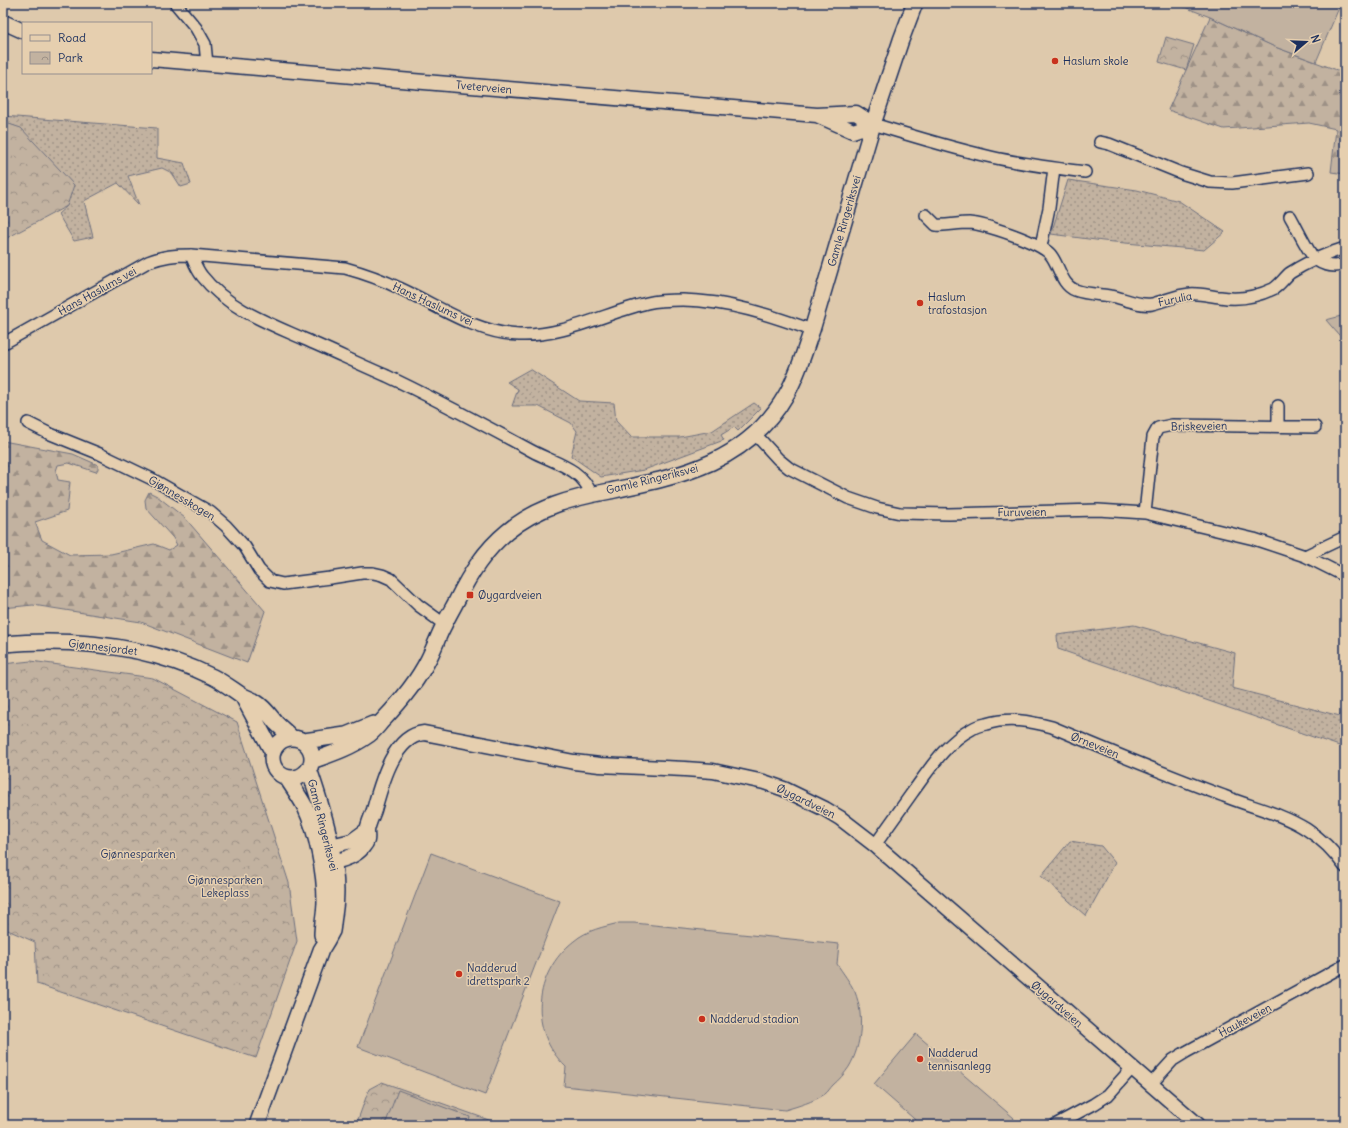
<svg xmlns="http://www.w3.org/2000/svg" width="1348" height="1128" font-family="Delius,sans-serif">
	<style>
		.grass { fill: url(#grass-dots); stroke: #6e707f }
		.forest { fill: url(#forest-firs); stroke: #6e707f }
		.park { fill: url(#park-crowns); stroke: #6e707f }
		.pitch { fill: #c2b2a0; stroke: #6e707f }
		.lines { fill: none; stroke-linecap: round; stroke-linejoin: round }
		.minor-casing { stroke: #1b2f5e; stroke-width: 14 }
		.tertiary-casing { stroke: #1b2f5e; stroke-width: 17 }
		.secondary-casing { stroke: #1b2f5e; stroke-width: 18 }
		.minor { stroke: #e6cfaf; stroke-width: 11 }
		.tertiary { stroke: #e6cfaf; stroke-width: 14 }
		.secondary { stroke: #e6cfaf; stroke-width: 15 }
		.poi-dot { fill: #c8321e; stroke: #e6cfaf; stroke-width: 1.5 }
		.labels { text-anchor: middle; stroke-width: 3; stroke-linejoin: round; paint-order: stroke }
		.poi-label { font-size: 11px; fill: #1b2f5e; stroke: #e6cfaf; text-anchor: start }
		.street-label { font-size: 11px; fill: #1b2f5e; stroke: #e6cfaf }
		.park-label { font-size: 11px; fill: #2c3c65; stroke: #e6cfaf }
	</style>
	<defs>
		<pattern id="grass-dots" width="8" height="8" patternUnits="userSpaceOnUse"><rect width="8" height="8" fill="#c2b2a0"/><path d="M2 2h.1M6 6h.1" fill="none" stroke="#9d9186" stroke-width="1.8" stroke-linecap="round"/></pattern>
		<pattern id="forest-firs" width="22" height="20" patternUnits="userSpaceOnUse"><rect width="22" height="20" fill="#c2b2a0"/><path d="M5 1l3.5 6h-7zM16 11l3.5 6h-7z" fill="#9d9186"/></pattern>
		<pattern id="park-crowns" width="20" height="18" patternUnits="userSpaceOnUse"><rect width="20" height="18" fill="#c2b2a0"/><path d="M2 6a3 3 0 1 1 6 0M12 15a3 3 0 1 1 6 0" fill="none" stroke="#9d9186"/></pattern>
	</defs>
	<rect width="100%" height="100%" fill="#dec9ac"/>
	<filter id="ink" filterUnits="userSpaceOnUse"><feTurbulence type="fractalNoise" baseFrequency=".025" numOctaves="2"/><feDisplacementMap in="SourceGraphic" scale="8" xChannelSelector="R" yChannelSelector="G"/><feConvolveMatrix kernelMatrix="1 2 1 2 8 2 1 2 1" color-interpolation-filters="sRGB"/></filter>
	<g filter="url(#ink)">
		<!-- grass -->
		<path class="grass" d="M3,116L157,128V158L184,163L191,184L181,187L172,173L162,168L128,176L139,205L118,183L84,201L93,237L74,241L58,214L67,206L22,129L3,122Z
			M1068,180L1137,190L1179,201L1225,232L1204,250L1103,241L1051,234Z
			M530,369L579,401L614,403L616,421L631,437H680L712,431L754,403L761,408L738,431L734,427L721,435L724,440L644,470L601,477L571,456L577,431L571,423L538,406H512L518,389L507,382Z
			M1134,625L1235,653L1232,688L1340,716L1345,709V748L1058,649L1057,635Z
			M1070,841L1101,846L1115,863L1086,916L1041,876Z"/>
		<!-- forest -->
		<path class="forest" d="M1210,17L1275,47L1345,73V174L1331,172L1336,129L1309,123L1224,129L1168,110Z
			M1345,315V342L1326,320Z
			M3,441L73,454L98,465V469L96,472L69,463L58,465L56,471L58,480L70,482L67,511L35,522L42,540L70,555L111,554L154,544L169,550L177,545L173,538L146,508L145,500L149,492L157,496L185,518L265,611L247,663L141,622L33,605L3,608Z"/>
		<!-- park -->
		<path class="park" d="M1166,37L1194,45L1186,70L1159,62Z
			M3,122L21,128L74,185L67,206L3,240Z
			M31,661L153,678L237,722L289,883L297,941L256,1058L37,984L35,942L3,928V664Z
			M382,1082L503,1125H356L369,1089Z"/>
		<!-- pitch -->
		<path class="pitch" d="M1174,3H1341L1316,62L1275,47L1210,17Z
			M431,853L560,901L485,1095L358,1047Z
			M619,923H634L839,944L837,964C843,973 850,982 855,992C864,1015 862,1045 849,1067C845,1073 839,1080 833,1085C830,1088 828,1092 825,1094C813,1102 798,1106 785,1110L564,1086L566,1067C528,1031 533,973 574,941C587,930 603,927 619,923Z
			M916,1034L1014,1118L1009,1125H921L874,1084Z
			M398,1090L470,1117L467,1125H385Z"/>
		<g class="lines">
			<!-- minor casing -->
			<g class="minor-casing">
				<path id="minor" d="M175,3L196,28L205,44L207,64
					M873,124C912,136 951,148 991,157C1022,164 1054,168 1085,172
					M1100,142L1109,144L1181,173L1210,182L1232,183L1308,173
					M926,215L936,225C947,226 957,223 969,223C985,224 1039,242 1050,254C1059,264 1061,285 1075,290C1088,295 1103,294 1116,297C1127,300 1141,306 1152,304C1165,301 1176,295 1190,294C1199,293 1210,296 1220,297C1237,300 1256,297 1273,289C1279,286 1284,278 1290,273C1307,262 1326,254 1345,248
					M1290,216C1295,224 1310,256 1316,260C1325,266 1334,268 1345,264
					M1041,246L1049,208L1054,168
					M191,255C194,262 197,270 202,276C227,308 268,323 304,339C332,351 359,364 387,376C436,399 484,425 532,451C554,463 582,468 591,494
					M6,342L148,262C164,256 174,255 191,255L345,268C363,273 381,279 399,288C437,305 475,333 519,335C562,337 606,313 647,303C659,300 671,300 683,300C729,301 770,315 812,330
					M28,423L48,433L100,454L152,479L210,512L226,526L245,547L259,570L270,581L283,584L330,578L362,573H373L382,575L391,579L418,605L444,624
					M1278,426V406
					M756,435L778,459L789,468L848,498L877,508L900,513L949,514L1098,510L1145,513L1254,539L1305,556L1345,576
					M1145,513L1153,437L1158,428L1172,425L1315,427
					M1305,556L1345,537
					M875,845C887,828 900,810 912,793C929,770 946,742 972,729C976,726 981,725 986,724C1009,717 1029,721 1052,727C1109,751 1166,775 1224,796C1251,807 1281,813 1306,829C1322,839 1334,851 1345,867
					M1151,1084L1173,1060L1186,1052L1345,965
					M1055,1125L1094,1104L1108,1095L1132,1068"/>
			</g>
			<!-- tertiary casing -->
			<g class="tertiary-casing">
				<path id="tertiary" d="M3,22L23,31
					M151,59L817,115
					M856,113L873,124L853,131L817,115Z
					M367,830L352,841L330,846L320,856L334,862C345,859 356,856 363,847C369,840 367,838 367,831C368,824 372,816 374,810C381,785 393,736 424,733L574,762L600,765L685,769L713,771L764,782L784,789L825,809L840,818L875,845L1198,1125"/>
			</g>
			<!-- secondary casing -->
			<g class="secondary-casing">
				<path id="secondary" d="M3,644C75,638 147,645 213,677C223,682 232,689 241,695C246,698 252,699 257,703C265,708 270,716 276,723C281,728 286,732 291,737
					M242,695L272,751
					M272 758a20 20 0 1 1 40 0a20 20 0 1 1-40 0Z
					M304,741L346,735L373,724
					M312,761C331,754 350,748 367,736C374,732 378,725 384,719C401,701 417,682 428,660C434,649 438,636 444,625C448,616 453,608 457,600C470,574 484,551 507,532C537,507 572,498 610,491C681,476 747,463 786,395C798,375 804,352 812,330L873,124L901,40L915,3
					M287,778C293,788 300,797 305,807C317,832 325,874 325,901C325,913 322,924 322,935
					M257,1125L321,950C325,944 329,937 332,931C333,926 333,921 334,916C342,870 324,813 309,769"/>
			</g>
			<!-- minor -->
			<use href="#minor" class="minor"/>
			<!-- tertiary -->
			<use href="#tertiary" class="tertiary"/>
			<!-- secondary -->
			<use href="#secondary" class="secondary"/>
		</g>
	</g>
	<!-- markers -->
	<g class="poi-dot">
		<circle cx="1055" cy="61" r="4"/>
		<circle cx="920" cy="303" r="4"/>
		<rect x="466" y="591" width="8" height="8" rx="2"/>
		<circle cx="459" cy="974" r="4"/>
		<circle cx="702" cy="1019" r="4"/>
		<circle cx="920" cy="1059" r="4"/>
	</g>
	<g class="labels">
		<!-- poi labels -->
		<g class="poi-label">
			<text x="1063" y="65">Haslum skole</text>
			<text x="928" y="301">Haslum<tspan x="928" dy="13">trafostasjon</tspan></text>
			<text x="478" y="599">Øygardveien</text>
			<text x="467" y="972">Nadderud<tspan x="467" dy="13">idrettspark 2</tspan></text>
			<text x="710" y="1023">Nadderud stadion</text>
			<text x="928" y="1057">Nadderud<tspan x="928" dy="13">tennisanlegg</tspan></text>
		</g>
		<!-- street labels -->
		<g class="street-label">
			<text transform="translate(484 87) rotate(5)" y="4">Tveterveien</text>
			<text transform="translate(844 221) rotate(-74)" y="4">Gamle Ringeriksvei</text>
			<text transform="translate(97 291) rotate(-29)" y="4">Hans Haslums vei</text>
			<text transform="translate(1175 299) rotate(-12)" y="4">Furulia</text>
			<text transform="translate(433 304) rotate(25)" y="4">Hans Haslums vei</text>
			<text transform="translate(1199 426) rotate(-1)" y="4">Briskeveien</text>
			<text transform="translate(652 479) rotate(-14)" y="4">Gamle Ringeriksvei</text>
			<text transform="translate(182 498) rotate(31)" y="4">Gjønnesskogen</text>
			<text transform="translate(1022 512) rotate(-1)" y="4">Furuveien</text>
			<text transform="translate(103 647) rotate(7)" y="4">Gjønnesjordet</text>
			<text transform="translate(1095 745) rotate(22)" y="4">Ørneveien</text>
			<text transform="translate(806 801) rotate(26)" y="4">Øygardveien</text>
			<text transform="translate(323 825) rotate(76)" y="4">Gamle Ringeriksvei</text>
			<text transform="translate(1057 1004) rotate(41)" y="4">Øygardveien</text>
			<text transform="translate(1245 1020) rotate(-28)" y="4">Haukeveien</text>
		</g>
		<!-- park labels -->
		<g class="park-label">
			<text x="138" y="858">Gjønnesparken</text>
			<text x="225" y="884">Gjønnesparken<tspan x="225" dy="13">Lekeplass</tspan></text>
		</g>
	</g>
	<!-- margin -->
	<rect width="1348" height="1128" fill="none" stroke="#e6cfaf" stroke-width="16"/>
	<rect x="8" y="8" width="1332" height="1112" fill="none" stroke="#1b2f5e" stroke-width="1.5" filter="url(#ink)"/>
	<!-- legend -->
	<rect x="22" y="22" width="130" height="52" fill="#e6cfaf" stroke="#958f8f"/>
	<rect x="30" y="35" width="20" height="6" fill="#e6cfaf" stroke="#958f8f"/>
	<text x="58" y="42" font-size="12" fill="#1b2f5e">Road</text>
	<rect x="30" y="52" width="20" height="12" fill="url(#park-crowns)" stroke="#958f8f"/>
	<text x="58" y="62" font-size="12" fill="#1b2f5e">Park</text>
	<!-- north arrow -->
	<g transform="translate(1306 42) rotate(71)" stroke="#e6cfaf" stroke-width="3" paint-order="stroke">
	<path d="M0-3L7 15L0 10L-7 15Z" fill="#1b2f5e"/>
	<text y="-6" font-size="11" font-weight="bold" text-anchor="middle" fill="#1b2f5e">N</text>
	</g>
</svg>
